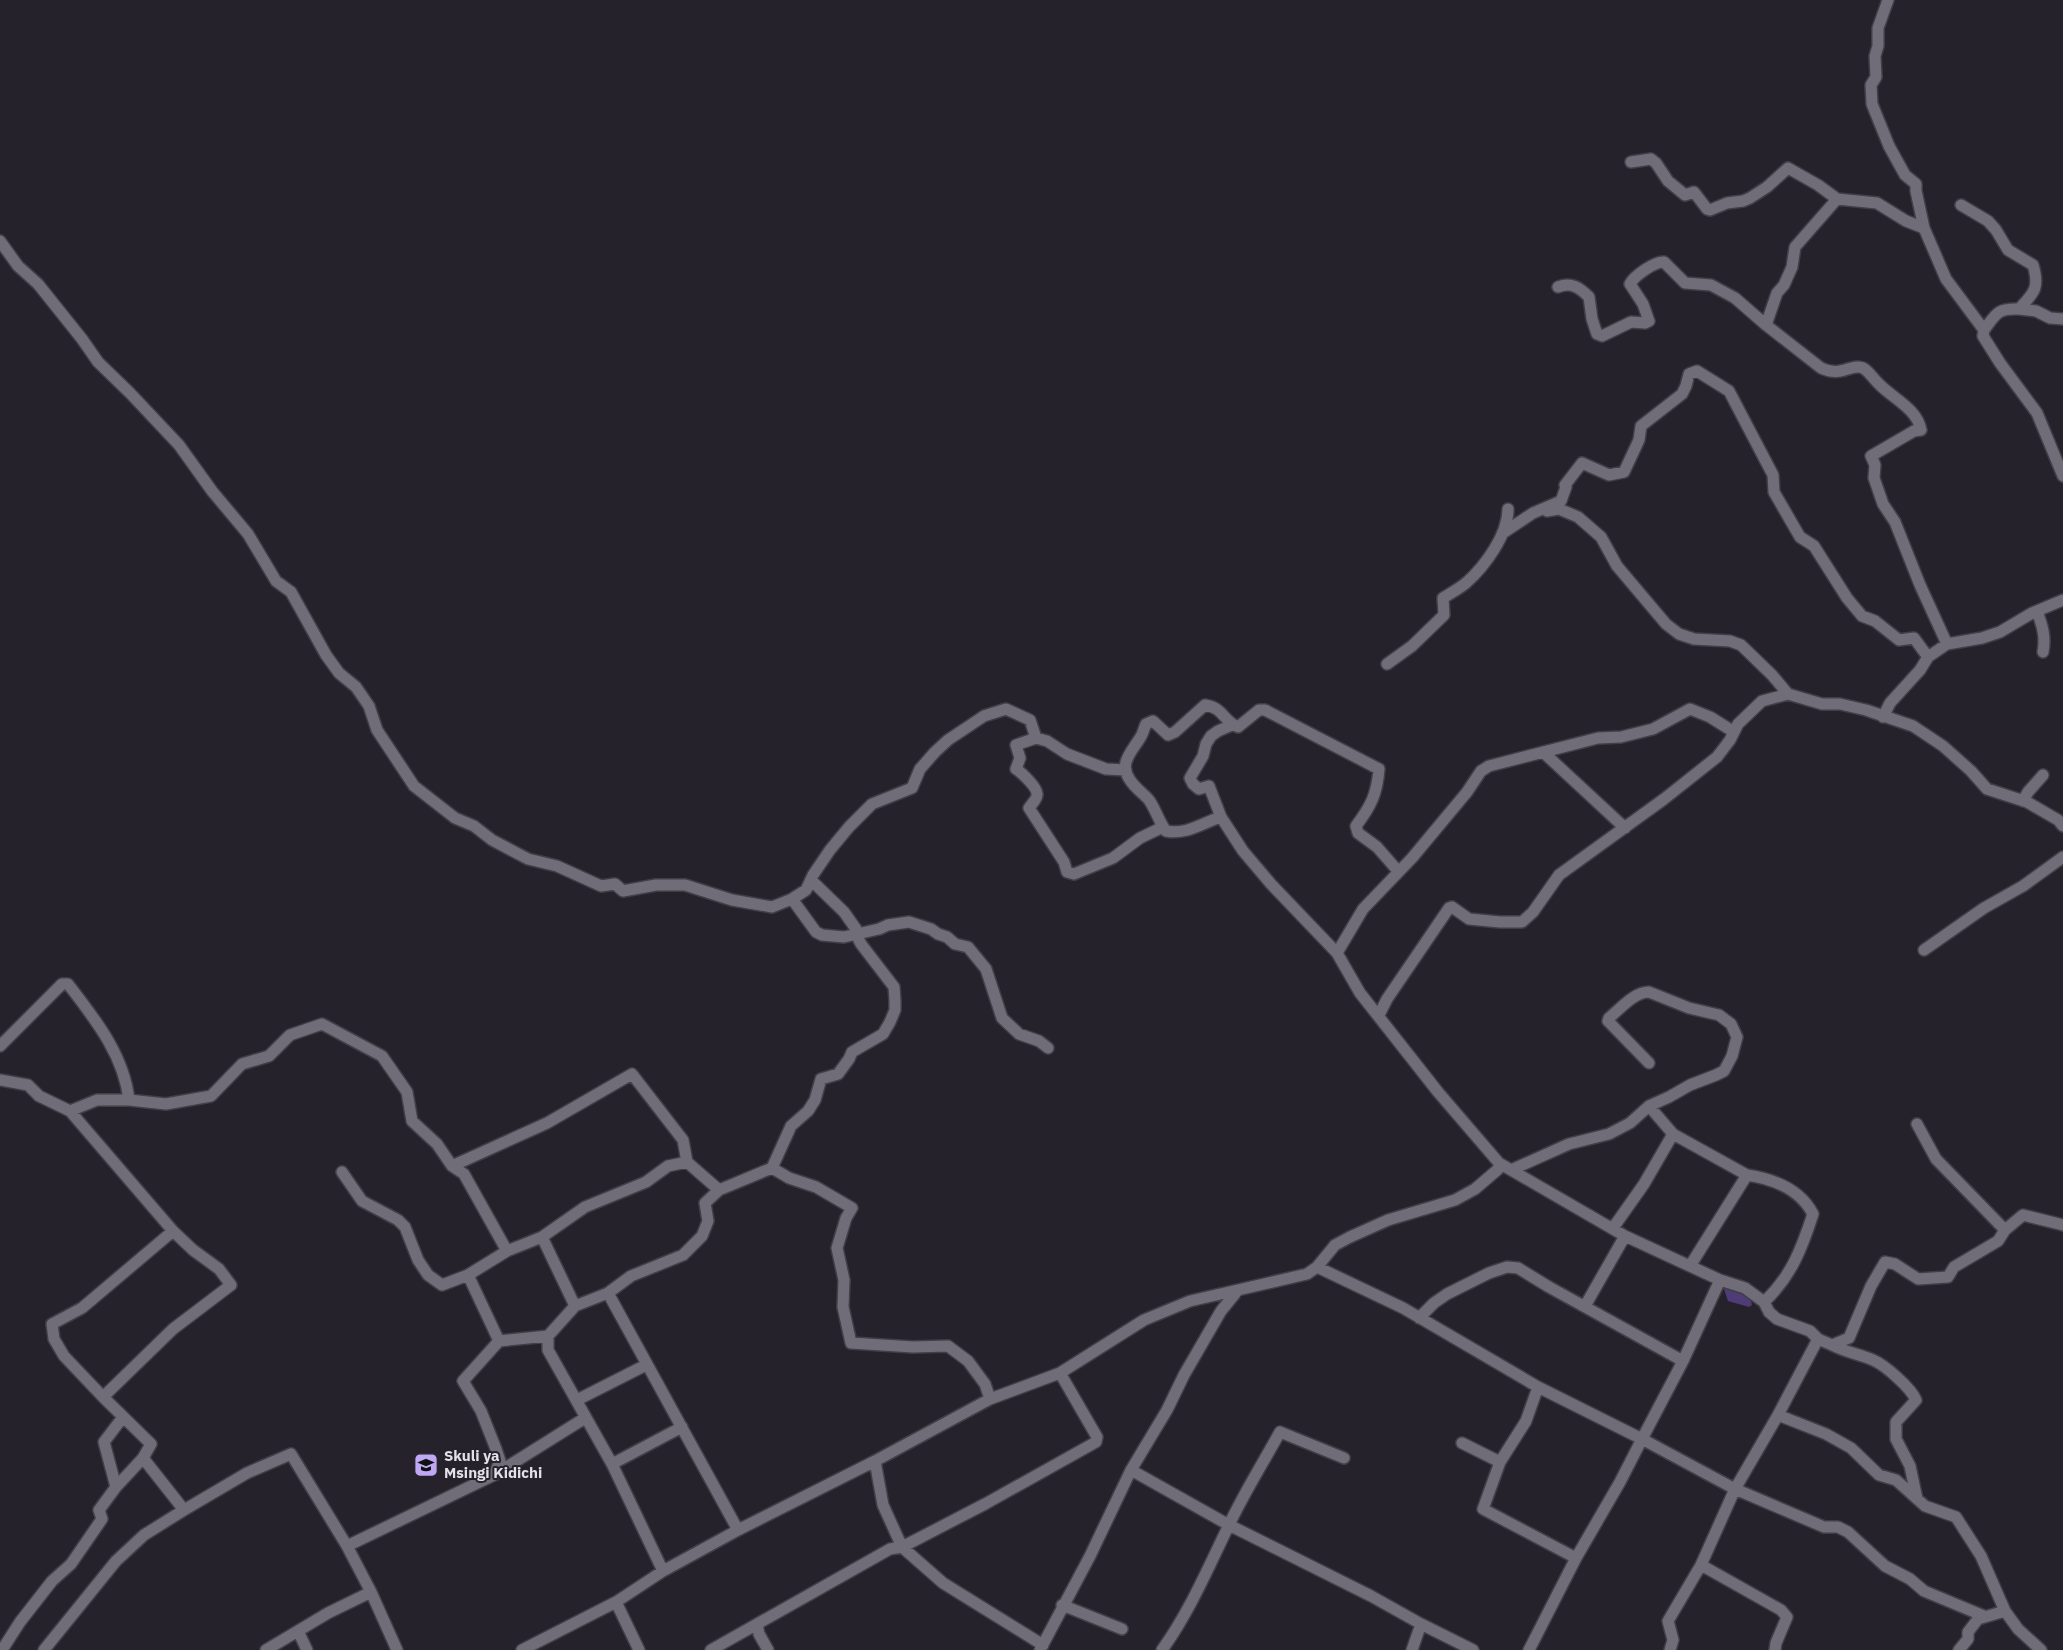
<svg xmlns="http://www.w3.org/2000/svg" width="2063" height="1650" font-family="'IBM Plex Sans',sans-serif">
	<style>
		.green { fill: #4f3b75 }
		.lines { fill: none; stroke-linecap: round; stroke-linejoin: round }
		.street-casing { stroke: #413e47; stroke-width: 14 }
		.street { stroke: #706d79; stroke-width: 11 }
		.labels { text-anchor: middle; stroke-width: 4; stroke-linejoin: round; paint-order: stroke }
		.poi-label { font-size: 15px; font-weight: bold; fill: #e3e1e8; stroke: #25222c; text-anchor: start }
	</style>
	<rect width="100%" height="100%" fill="#25222c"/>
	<!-- green -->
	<path class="green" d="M1733,1285L1749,1293L1752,1305L1749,1307L1728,1301L1724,1289Z"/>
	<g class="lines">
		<!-- street casing -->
		<g class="street-casing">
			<path id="street" d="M1888,0L1878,28V46L1875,56L1876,77L1871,85L1872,104L1889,146L1905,175L1916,184V191L1924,228
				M1631,162L1651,159L1656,163L1668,181L1685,195L1694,192L1707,209L1710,210L1727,203L1743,201L1750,198L1767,187L1788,168L1818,185L1837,199L1877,203L1906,221L1924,228L1946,279L1984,330L1983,336L2000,363L2037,413L2063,476
				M1961,205L1988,221L1996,230L2008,250L2033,265C2040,288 2034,293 2019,309C1997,308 1996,314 1984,330
				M0,241L18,266L38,284L82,339L98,362L130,393L179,445L212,491L248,534L276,581L291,592L326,655L339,673L356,687L369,706L377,730L414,786L455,818L474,826L492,840L528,859L557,866L601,886L615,884L623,891L656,885H685L732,900L772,907L792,899L806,890L813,875L830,850L849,827L872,804L912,788L920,769L935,752L948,740L984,716L1006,709L1030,720L1036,738L1047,741L1067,754L1106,769L1126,770
				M1558,287C1571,282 1579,287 1589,297L1592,319L1597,334L1602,336L1631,322L1645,323L1649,321L1643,304L1630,284C1634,276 1655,261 1664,262L1685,283L1711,285L1735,298L1766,325L1821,368C1842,378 1850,363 1863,368C1869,371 1874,380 1880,385C1894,399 1917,409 1921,430L1914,431L1871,456L1875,465L1874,478L1883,504L1895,522L1920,585L1947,644
				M2019,309L2036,311L2050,318L2063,319
				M1766,325L1777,293L1784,285L1792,267L1795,247L1837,199
				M1547,511L1559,509L1578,517L1601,537L1617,566L1666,624L1679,634L1694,639L1730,641L1741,645L1772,675L1788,694L1822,704H1840L1866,710L1913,726L1943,746L1971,771L1987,789L2027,802L2058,820L2063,826
				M1503,533L1533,513L1561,501L1566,487L1565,485L1582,463L1609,475L1624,472L1639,440L1641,426L1682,394L1686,386L1689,374L1697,371L1729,391L1773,475L1774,492L1800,537L1814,546L1847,598L1862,616L1875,621L1899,640L1914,638L1928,657
				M2037,611C2042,625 2046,636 2043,652
				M1387,664L1412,646L1444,615L1443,598C1451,593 1460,588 1466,583C1485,566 1508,535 1508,509
				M1883,717L1890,703L1920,670L1928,657L1947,644L1982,638L2000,632L2032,613L2063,600
				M1232,725L1218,731L1211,736L1206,744L1203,756L1190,778L1193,784L1199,789L1209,786L1221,817L1243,851L1271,884L1337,953L1360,993L1438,1092L1499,1163L1625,1236L1720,1280L1745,1288L1764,1302L1769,1312L1777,1319L1810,1331L1818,1339L1832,1345L1849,1338L1871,1286L1885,1262L1895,1264L1918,1279L1948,1277L1954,1267L1998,1241L2005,1230L2023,1215L2063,1225
				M1036,738L1016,745L1020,758L1016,769C1022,773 1037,787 1037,794C1038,798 1031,805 1029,808L1064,862L1067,872L1074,874L1113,858L1140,838L1163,827
				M1543,752L1625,828
				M2023,801L2028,792L2043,775
				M1221,817C1202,823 1187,835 1166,831C1159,822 1156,810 1149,800C1143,793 1135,788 1130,780C1118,764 1132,751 1140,738C1143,734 1144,728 1146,724L1153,721L1168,735L1175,732L1205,705C1224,708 1223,721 1238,727L1259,710H1265L1379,769C1377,794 1371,806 1356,826L1358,833L1377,847L1398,871
				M792,899L816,932L822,935L844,937L879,929L888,925L909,922L931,929L938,934L947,937L955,944L968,947L986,969L1002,1018L1019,1034L1039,1041L1048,1048
				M1924,950L1984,908L2023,886L2063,857
				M1337,953L1363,909L1412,858L1467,792L1481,771L1489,766L1598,738L1621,737L1653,729L1690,709L1710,717L1734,732
				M1379,1015L1387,999L1449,908L1452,907L1469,919L1500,922H1522L1533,912L1559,875L1664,799L1717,757L1730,740L1738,724L1762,701L1788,694
				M0,1046L62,984H68C95,1019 124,1055 129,1100
				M0,1080L28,1085L39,1096L70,1111L173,1231L193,1250L219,1269L231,1285L173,1329L103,1397L151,1444L143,1458L184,1510L247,1473L291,1454L347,1546L371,1592L397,1650
				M70,1111L97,1100H129L166,1104L211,1096L242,1064L269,1056L290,1035L322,1024L382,1056L407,1092L412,1121L437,1144L452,1166L464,1174L507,1251L542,1237
				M1917,1124L1936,1159L2005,1230
				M1673,1134L1747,1175
				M452,1166L547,1123L632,1074L683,1140L687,1162
				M772,1168L791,1126L808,1111L815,1100L821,1079L838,1074L849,1059L852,1052L883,1034L890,1022L895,1010V1001L894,987L861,944L856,934V929L844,912L811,880
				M1511,1170L1569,1144L1609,1134L1630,1123L1649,1106L1669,1097L1690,1085L1716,1075L1724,1071L1732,1056L1737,1037L1731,1024L1719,1015L1689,1008L1649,992C1634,992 1620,1009 1609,1018L1608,1021L1649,1063
				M342,1172L362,1201L398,1220L405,1227L418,1260L428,1275L442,1285L468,1275L499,1341L463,1381L481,1411L496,1449L500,1461L494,1475
				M1613,1228L1644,1184L1673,1134L1649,1106
				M1690,1266L1747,1175C1774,1179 1800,1189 1813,1214C1802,1248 1791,1277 1764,1302
				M1317,1267L1403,1308L1538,1387L1642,1439L1620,1482L1576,1558L1529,1650
				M468,1275L507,1251
				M1720,1280L1683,1361L1642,1439L1735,1489L1778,1415L1826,1434L1851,1448L1879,1475L1896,1480L1925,1506L1956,1517L1981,1556L2005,1611L2018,1629L2041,1650
				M608,1293L738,1530
				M575,1306L608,1293L631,1276L683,1255L702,1236L708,1221L705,1203L719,1190
				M1585,1306L1625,1236
				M1419,1318L1434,1303L1447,1294L1489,1273L1507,1267L1518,1268L1549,1287L1683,1361
				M499,1341L548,1336
				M1832,1345C1845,1352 1859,1354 1873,1360C1885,1365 1911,1388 1916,1400L1896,1422V1439L1910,1466L1917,1499
				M1538,1387L1526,1421L1500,1462L1483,1509L1576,1558
				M103,1397L64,1356L54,1339L52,1324L82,1308L173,1231
				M577,1400L646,1365
				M1778,1415L1818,1339
				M1462,1443L1500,1462
				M875,1461L883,1505L902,1547L943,1583L1043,1645
				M612,1464L682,1427
				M1131,1470L1229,1525L1371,1596L1421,1624L1473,1650
				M116,1487L104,1442L123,1417
				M347,1546L494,1475L585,1418
				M1701,1565L1781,1610L1787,1617L1776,1643L1775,1650
				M663,1571L612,1464L548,1350V1336L575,1306L542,1237L585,1207L646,1182L668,1166L687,1162L719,1190L772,1168L789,1178L816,1187L852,1208L846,1218L837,1248L844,1280L843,1307L851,1343L913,1347L948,1346L968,1361L985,1384L990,1399
				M616,1602L639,1650
				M1062,1605L1122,1629
				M757,1624L759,1634L768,1650
				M298,1631L307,1650
				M2,1650L20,1622L52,1581L71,1564L102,1519L99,1510L116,1487L143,1458
				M44,1650L116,1561L144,1535L184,1510
				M266,1650L328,1613L371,1592
				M522,1650L616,1602L663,1571L738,1530L875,1461L990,1399L1060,1373L1144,1320L1190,1301L1307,1274L1317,1267L1335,1245L1350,1237L1388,1220L1455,1200L1475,1189L1496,1171L1499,1168V1163
				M711,1650L890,1549L902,1547L985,1504L1096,1442L1097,1437L1060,1373
				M1040,1650L1090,1556L1131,1470L1167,1410L1184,1375L1221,1311L1238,1290
				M1162,1650C1190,1611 1208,1568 1229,1525C1244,1493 1263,1463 1280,1432L1344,1458
				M1412,1650L1421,1624
				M1670,1650L1673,1640L1668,1621L1701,1565L1735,1489L1824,1527H1838L1848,1532L1885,1566L1910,1579L1924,1591L1984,1616
				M1959,1650L1968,1639V1632L1978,1619L2005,1611"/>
		</g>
		<!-- street -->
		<use href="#street" class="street"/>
	</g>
	<!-- icons -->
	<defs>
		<g id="school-square" transform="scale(1.25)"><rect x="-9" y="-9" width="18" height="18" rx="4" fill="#bfa9f4" stroke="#25222c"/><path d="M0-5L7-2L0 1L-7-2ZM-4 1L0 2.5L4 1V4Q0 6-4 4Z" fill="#111"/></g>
	</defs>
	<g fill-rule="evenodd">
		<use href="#school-square" x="426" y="1465"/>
	</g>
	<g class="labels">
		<!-- poi labels -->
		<g class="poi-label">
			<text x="444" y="1461">Skuli ya<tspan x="444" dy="17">Msingi Kidichi</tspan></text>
		</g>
	</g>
</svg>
